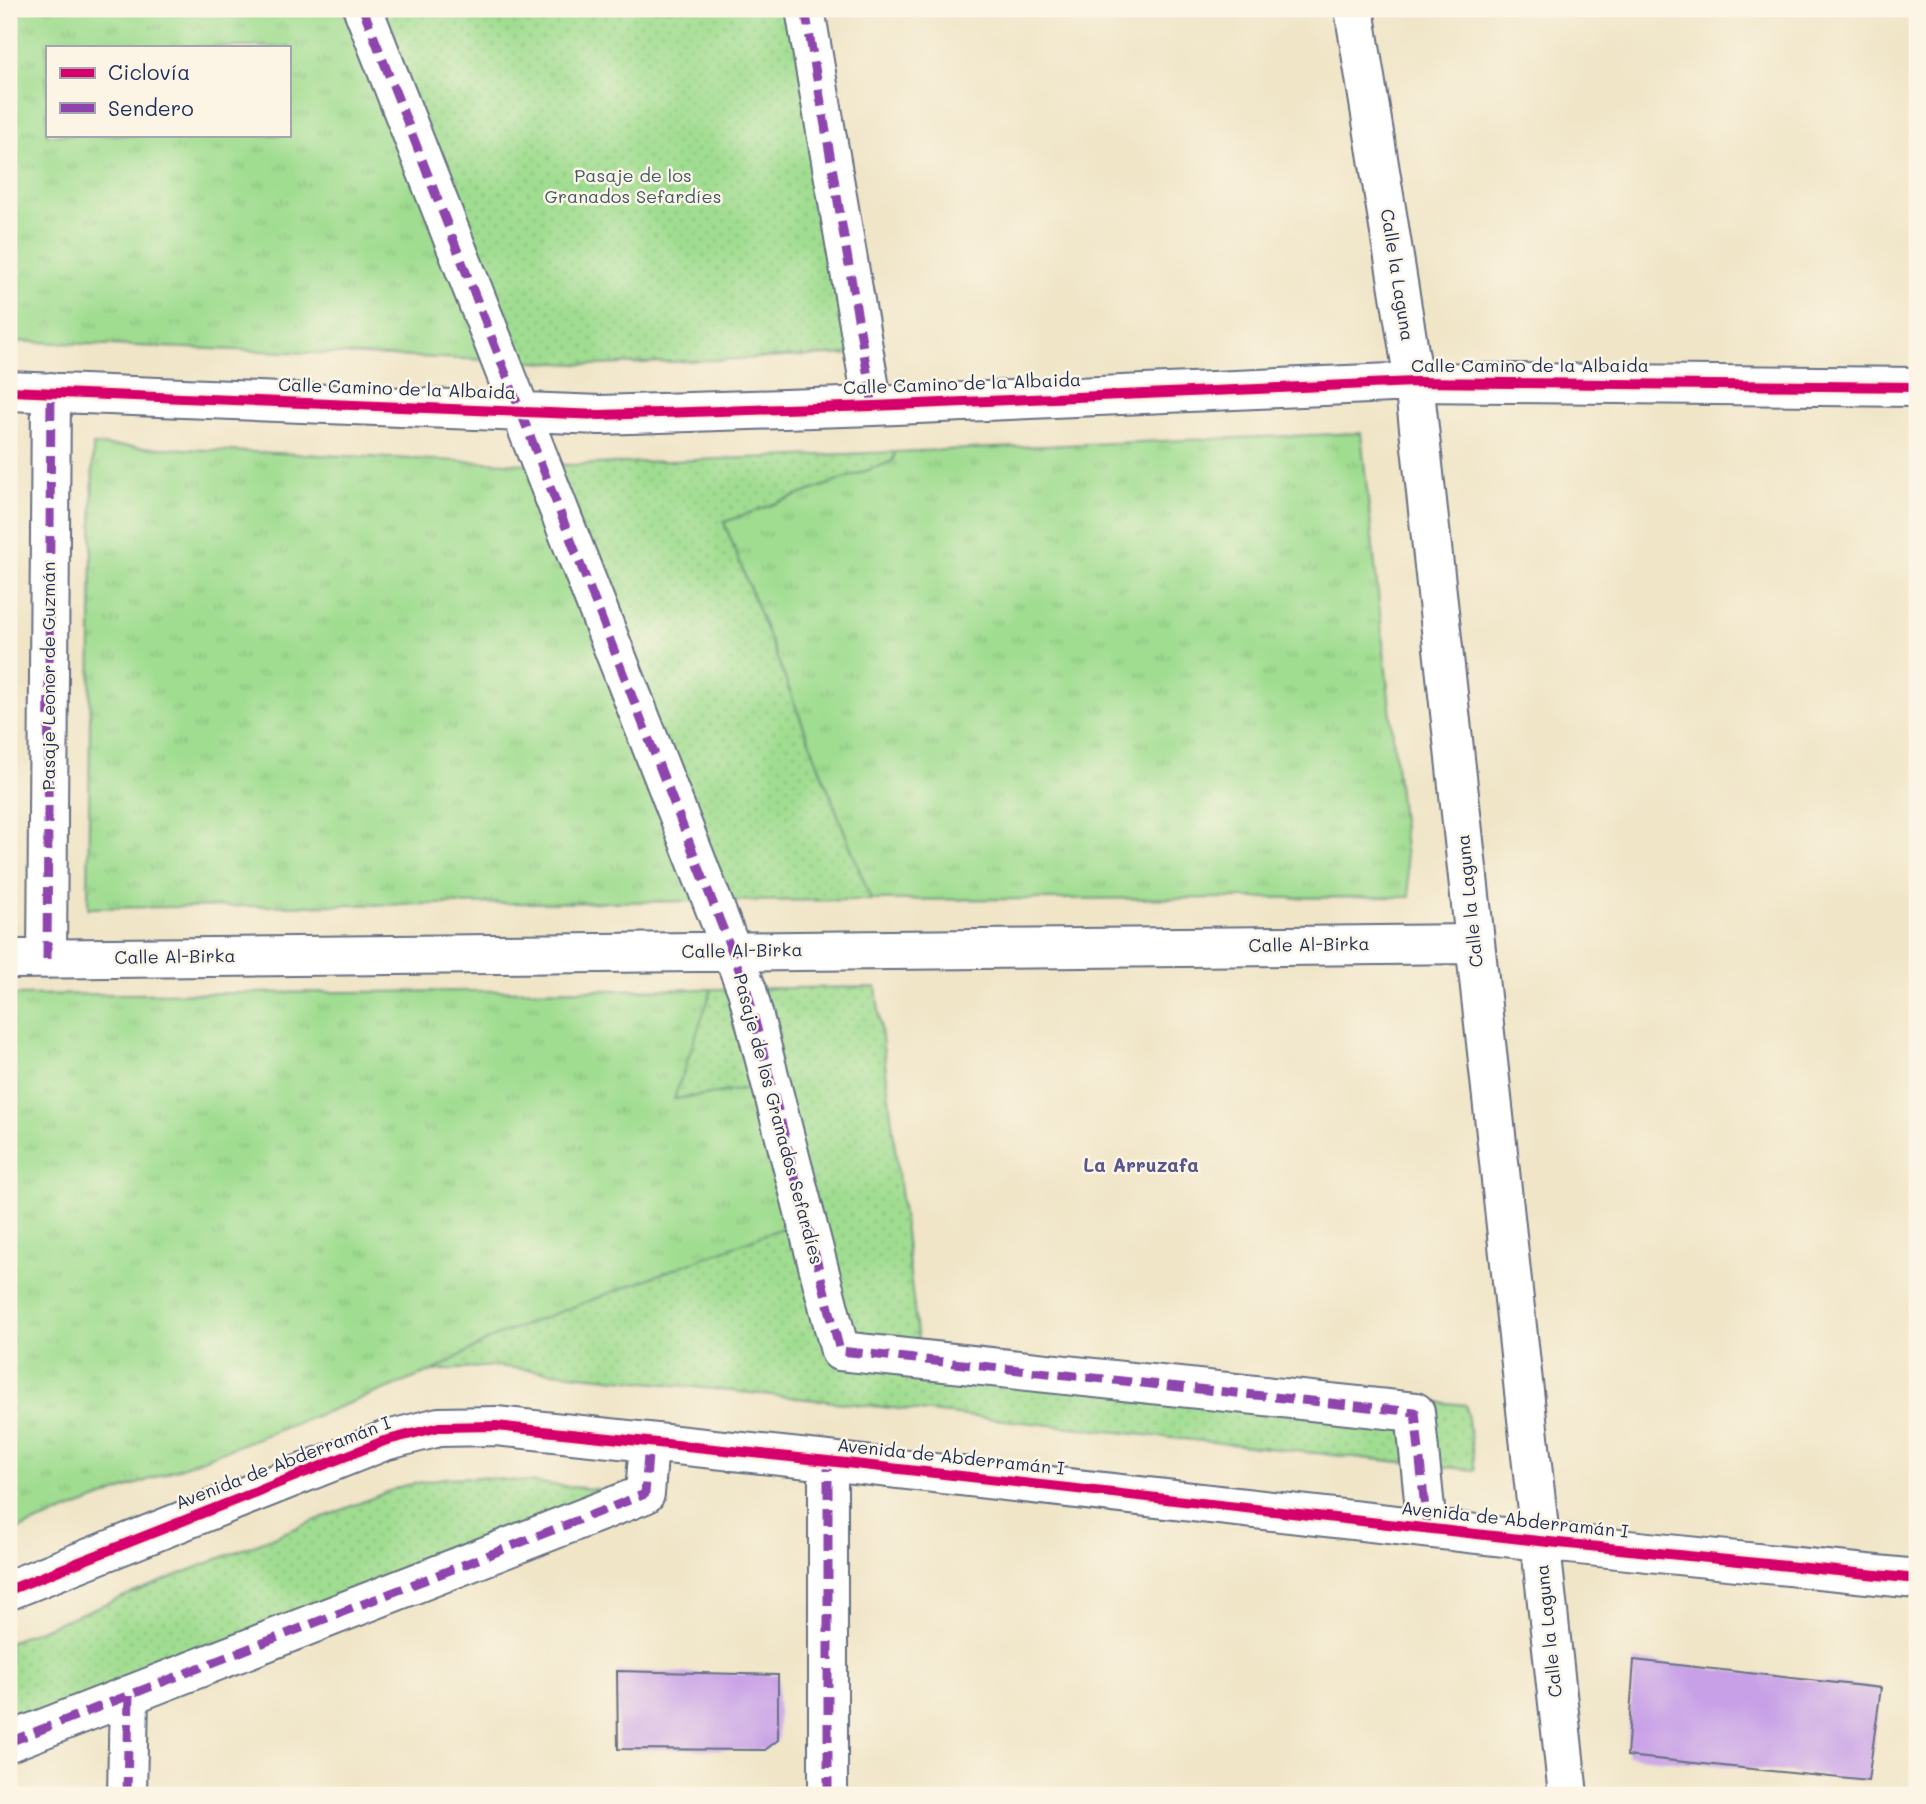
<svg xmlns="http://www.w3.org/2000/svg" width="1926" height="1804" font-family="Mali,sans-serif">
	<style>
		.grass { fill: url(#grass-tufts); stroke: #5e8678; stroke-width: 2; fill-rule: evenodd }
		.park { fill: url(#park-dots); stroke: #5e8678; stroke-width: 2 }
		.building { fill: #c7a0e7 }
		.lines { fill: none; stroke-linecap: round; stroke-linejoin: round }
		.minor-casing { stroke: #666f83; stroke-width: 42 }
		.minor { stroke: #fff; stroke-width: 38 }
		.quiet { stroke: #8e44ad; stroke-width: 9; stroke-dasharray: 18 9; stroke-linecap: butt }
		.cycleway-casing { stroke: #fcf5e5; stroke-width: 15 }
		.cycleway { stroke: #d6006c; stroke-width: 10 }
		.labels { text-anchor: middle; stroke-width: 5; stroke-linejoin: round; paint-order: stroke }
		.park-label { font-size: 18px; fill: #3c5a6b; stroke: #fcf5e5 }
		.street-label { font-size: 18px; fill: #1b2f5e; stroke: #fcf5e5 }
		.neighbourhood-label { font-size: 19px; font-weight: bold; fill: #57578e; stroke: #fcf5e5 }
	</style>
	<defs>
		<pattern id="grass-tufts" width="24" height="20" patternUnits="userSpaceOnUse" patternTransform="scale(1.75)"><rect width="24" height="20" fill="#a0dd91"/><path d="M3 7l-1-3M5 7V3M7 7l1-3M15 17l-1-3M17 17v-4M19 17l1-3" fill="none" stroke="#89be7f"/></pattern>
		<pattern id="park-dots" width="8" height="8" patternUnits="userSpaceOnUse" patternTransform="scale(1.75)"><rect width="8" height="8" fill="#a0dd91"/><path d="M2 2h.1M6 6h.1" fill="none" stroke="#89be7f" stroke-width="1.8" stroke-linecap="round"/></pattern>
	</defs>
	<rect width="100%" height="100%" fill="#fcf5e5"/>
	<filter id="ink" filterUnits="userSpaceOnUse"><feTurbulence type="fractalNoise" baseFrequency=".0143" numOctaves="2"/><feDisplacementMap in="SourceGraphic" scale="14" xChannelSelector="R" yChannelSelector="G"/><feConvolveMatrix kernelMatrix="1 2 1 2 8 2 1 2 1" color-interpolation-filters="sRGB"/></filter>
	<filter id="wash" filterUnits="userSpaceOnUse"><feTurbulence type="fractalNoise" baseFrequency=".00686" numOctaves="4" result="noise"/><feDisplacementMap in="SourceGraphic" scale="28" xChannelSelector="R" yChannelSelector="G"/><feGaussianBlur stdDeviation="1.57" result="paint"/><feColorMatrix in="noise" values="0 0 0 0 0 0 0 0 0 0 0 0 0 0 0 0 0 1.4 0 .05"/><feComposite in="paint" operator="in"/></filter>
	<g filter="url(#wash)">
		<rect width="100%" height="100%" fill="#f0e5c7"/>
		<!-- grass -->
		<path class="grass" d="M9,9H351L489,360L9,341ZM47,47H289V135H47Z
			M1361,433L1410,897L871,900L724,522L893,461L895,452Z
			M9,440H12L9,797Z
			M93,445L530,464L700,901L88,908Z
			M712,989L675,1099L758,1087L794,1224L496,1336L433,1371L9,1533V995Z"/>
		<!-- park -->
		<path class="park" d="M374,9H794L853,354L599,365L511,361Z
			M895,452L893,461L724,522L871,900L700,901L530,464L570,465Z
			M876,987L919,1350L1466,1405L1475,1470L495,1366L433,1371L496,1336L793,1224L758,1087L674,1099L712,989Z
			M480,1477L622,1492L9,1732V1642L402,1486L444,1478Z"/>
		<g id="blocks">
			<!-- building -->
			<path class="building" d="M1634,1660L1881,1688L1868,1781L1627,1756Z
				M617,1671L778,1675V1740L765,1750L618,1749Z"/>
		</g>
	</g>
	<g filter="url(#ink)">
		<use href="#blocks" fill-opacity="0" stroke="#666f83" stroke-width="2"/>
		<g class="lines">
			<!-- minor casing -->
			<g class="minor-casing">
				<path id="minor" d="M363,9L747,990L840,1351L1415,1412L1427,1528
					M805,9L873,406
					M1354,9L1414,382L1568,1795
					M9,391L600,415L873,406L1414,382L1917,387
					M9,959L1475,944
					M47,959L51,392
					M9,1590L384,1441L439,1427L496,1426L828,1461L1539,1541L1917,1579
					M9,1742L645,1494L649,1442
					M127,1795L129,1695
					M828,1795V1461"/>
			</g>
			<!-- minor -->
			<use href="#minor" class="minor"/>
			<!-- quiet -->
			<path class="quiet" d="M363,9L747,990L840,1351L1415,1412L1427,1528
				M805,9L873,406
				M47,959L51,392
				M9,1742L645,1494L649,1442
				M127,1795L129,1695
				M828,1795V1461"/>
			<!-- cycleway casing -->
			<g class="cycleway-casing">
				<path id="cycleway" d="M9,391L600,415L873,406L1414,382L1917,387
					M9,1590L384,1441L439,1427L496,1426L828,1461L1539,1541L1917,1579"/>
			</g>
			<!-- cycleway -->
			<use href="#cycleway" class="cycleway"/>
		</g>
	</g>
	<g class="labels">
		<!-- park labels -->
		<g class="park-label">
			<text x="633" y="182">Pasaje de los<tspan x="633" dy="21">Granados Sefardíes</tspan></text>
		</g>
		<!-- street labels -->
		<g class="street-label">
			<text transform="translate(1397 275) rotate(81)" y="6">Calle la Laguna</text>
			<text x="1530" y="372">Calle Camino de la Albaida</text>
			<text transform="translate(962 384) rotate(-2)" y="6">Calle Camino de la Albaida</text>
			<text transform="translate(397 389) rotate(2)" y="6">Calle Camino de la Albaida</text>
			<text transform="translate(49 676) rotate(-90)" y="6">Pasaje Leonor de Guzmán</text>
			<text transform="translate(1470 901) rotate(-96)" y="6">Calle la Laguna</text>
			<text transform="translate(1309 945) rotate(-1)" y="6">Calle Al-Birka</text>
			<text transform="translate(742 951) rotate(-1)" y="6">Calle Al-Birka</text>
			<text transform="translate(175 957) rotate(-1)" y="6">Calle Al-Birka</text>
			<text transform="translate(778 1119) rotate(75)" y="6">Pasaje de los Granados Sefardíes</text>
			<text transform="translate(951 1457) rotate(6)" y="6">Avenida de Abderramán I</text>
			<text transform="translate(283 1463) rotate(-21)" y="6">Avenida de Abderramán I</text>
			<text transform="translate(1515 1520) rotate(6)" y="6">Avenida de Abderramán I</text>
			<text transform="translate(1549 1631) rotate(-96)" y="6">Calle la Laguna</text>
		</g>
		<!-- neighbourhood labels -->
		<g class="neighbourhood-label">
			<text x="1141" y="1172">La Arruzafa</text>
		</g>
	</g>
	<!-- margin -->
	<rect width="1926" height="1804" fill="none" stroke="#fcf5e5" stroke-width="35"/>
	<!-- legend -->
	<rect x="46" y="46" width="245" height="91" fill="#fcf5e5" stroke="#a2a6af" stroke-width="2"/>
	<rect x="60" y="68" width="35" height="10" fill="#d6006c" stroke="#a2a6af" stroke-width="2"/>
	<text x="108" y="80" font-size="21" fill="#1b2f5e">Ciclovía</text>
	<rect x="60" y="103" width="35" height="10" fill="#8e44ad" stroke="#a2a6af" stroke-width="2"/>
	<text x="108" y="116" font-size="21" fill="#1b2f5e">Sendero</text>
</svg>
